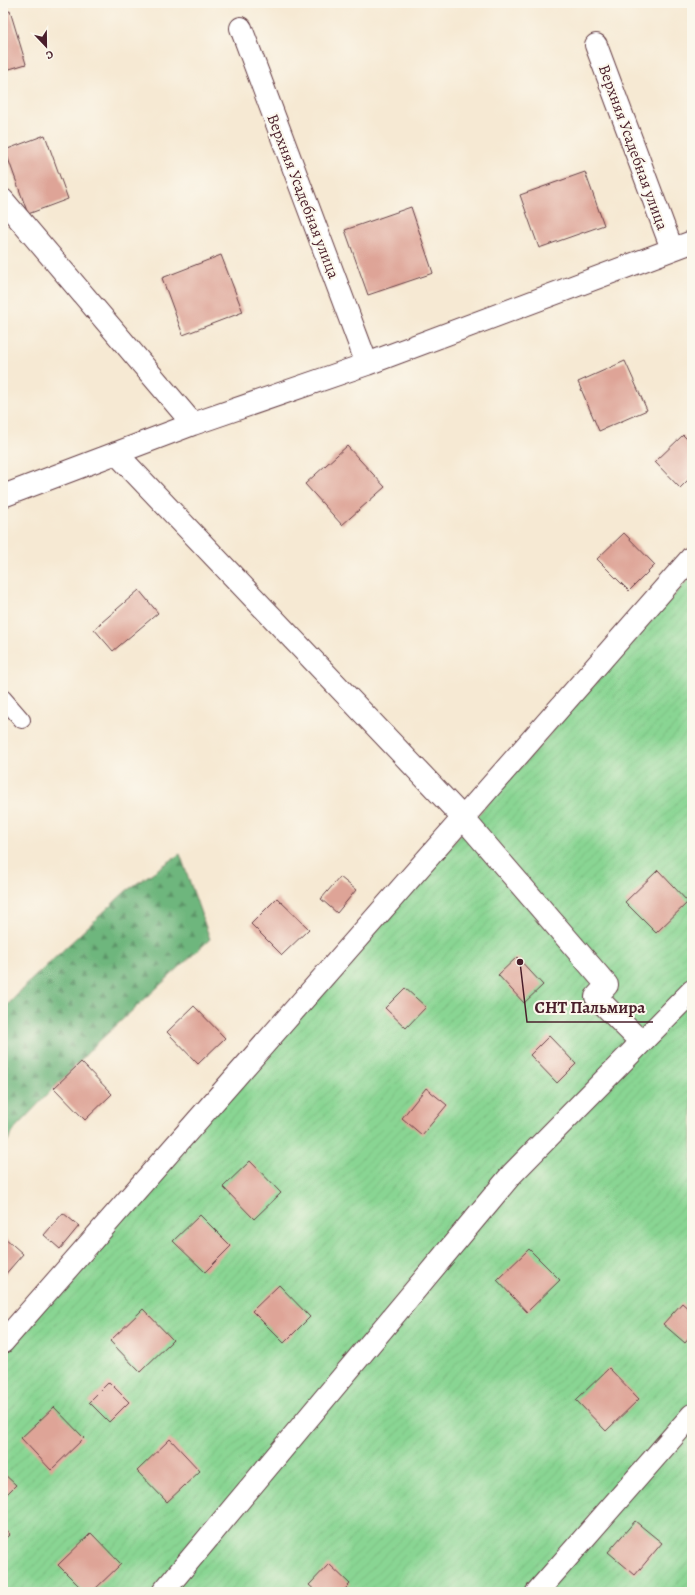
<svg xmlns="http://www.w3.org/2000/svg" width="695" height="1595" font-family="Alegreya,serif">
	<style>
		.forest { fill: url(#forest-firs); stroke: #5c6a54 }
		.garden { fill: url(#garden-furrows); stroke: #6a7a5f }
		.building { fill: #dea497 }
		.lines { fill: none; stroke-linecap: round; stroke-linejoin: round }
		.service-casing { stroke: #643d44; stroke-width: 18 }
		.minor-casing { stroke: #643d44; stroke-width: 24 }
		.service { stroke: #fff; stroke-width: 16 }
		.minor { stroke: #fff; stroke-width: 22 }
		.labels { text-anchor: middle; stroke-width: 4; stroke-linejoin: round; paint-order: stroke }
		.street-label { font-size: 16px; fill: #4a1f2b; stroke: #fbf7ec }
		.leader { fill: none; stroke: #4a1f2b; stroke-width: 1.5 }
		.callout-dot { fill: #4a1f2b; stroke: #fbf7ec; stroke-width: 1.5 }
		.callout-label { font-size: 17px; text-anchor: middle; font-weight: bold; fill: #4a1f2b; stroke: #fbf7ec; stroke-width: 4; stroke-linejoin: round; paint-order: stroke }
	</style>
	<defs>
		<pattern id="forest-firs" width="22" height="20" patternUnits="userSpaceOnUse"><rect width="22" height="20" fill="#6eb67d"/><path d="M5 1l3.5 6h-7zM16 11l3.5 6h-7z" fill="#5c9367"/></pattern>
		<pattern id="garden-furrows" width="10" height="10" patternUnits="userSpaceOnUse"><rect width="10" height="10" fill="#89d593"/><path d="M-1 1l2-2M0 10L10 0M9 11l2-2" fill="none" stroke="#78b67f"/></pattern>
	</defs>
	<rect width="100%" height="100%" fill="#fbf7ec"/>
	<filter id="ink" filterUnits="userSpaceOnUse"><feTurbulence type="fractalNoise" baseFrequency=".025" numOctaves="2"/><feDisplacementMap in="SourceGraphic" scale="8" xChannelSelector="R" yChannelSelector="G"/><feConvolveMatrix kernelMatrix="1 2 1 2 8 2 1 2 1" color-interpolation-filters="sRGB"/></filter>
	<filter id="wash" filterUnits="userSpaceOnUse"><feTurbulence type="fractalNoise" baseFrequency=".012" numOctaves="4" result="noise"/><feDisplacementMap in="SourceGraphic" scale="16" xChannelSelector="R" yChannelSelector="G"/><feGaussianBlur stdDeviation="0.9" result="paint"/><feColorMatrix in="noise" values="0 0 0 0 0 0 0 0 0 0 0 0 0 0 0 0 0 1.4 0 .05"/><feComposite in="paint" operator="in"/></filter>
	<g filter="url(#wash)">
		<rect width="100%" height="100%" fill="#f6e9d3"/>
		<!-- forest -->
		<path class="forest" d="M180,854L210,939L97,1043L17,1126L3,1148V1010L27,984L126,891Z"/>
		<!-- garden -->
		<path class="garden" d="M692,575V1592H3V1348Z"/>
		<g id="blocks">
			<!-- building -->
			<path class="building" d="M10,11L26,64L3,71V13Z
				M45,135L68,199L28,214L5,150Z
				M585,172L604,225L539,248L520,195Z
				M411,207L433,273L368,295L345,230Z
				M221,255L243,312L183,335L162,278Z
				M625,361L647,410L599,431L578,382Z
				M683,435L692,444V476L680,488L655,462Z
				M347,446L385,487L342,525L305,484Z
				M624,533L655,565L629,591L597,559Z
				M139,590L158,613L113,651L94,629Z
				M658,870L688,902L656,933L625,902Z
				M340,877L356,890L337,913L321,899Z
				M277,898L309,929L282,955L251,924Z
				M517,957L543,985L524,1003L498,975Z
				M405,988L426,1007L406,1028L385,1008Z
				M194,1006L225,1038L198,1064L167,1032Z
				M549,1036L576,1064L557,1083L530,1055Z
				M81,1062L112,1094L85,1120L54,1088Z
				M426,1088L447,1105L422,1135L402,1118Z
				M250,1161L281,1193L254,1219L223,1187Z
				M63,1213L79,1226L60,1249L44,1235Z
				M200,1215L231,1246L205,1272L173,1241Z
				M3,1236L23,1254L3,1277Z
				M529,1249L560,1280L527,1312L497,1280Z
				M279,1285L310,1317L284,1343L252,1311Z
				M682,1303L692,1312V1335L685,1343L663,1324Z
				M143,1309L173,1340L140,1372L110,1341Z
				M609,1368L639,1399L606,1431L576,1400Z
				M109,1382L129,1402L109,1422L89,1402Z
				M54,1407L84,1438L51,1470L21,1438Z
				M170,1439L200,1471L167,1502L137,1471Z
				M3,1473L16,1485L3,1498Z
				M635,1521L662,1543L635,1575L608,1552Z
				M3,1528L10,1534L3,1541Z
				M91,1533L121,1564L92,1592H85L58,1565Z
				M329,1564L350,1584L342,1592H317L309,1585Z"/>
		</g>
	</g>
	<g filter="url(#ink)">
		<use href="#blocks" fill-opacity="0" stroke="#643d44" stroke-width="1"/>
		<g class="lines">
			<!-- service casing -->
			<g class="service-casing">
				<path id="service" d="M3,698L22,720"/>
			</g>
			<!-- minor casing -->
			<g class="minor-casing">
				<path id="minor" d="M241,28L367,364
					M596,45L672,249
					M3,200L193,424
					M116,453L463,818L607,985L596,997L641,1042
					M3,496L193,424L367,364L692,242
					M3,1342L692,557
					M163,1592L512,1174L692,991
					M537,1592L692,1415"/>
			</g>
			<!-- service -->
			<use href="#service" class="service"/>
			<!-- minor -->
			<use href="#minor" class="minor"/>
		</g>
	</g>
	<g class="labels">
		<!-- street labels -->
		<g class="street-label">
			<text transform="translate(634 147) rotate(70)" y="6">Верхняя Усадебная улица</text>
			<text transform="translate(304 196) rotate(69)" y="6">Верхняя Усадебная улица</text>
		</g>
	</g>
	<!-- callouts -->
	<path class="leader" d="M520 962L527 1022H653"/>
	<circle class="callout-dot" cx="520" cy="962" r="4"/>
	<g class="callout-label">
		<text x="590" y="1013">СНТ Пальмира</text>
	</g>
	<!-- margin -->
	<rect width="695" height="1595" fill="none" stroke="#fbf7ec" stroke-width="16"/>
	<!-- north arrow -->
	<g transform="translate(46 46) rotate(158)" stroke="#fbf7ec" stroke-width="3" paint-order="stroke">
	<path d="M0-3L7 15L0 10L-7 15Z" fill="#4a1f2b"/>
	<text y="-6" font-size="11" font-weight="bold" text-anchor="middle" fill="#4a1f2b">С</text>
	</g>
</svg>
